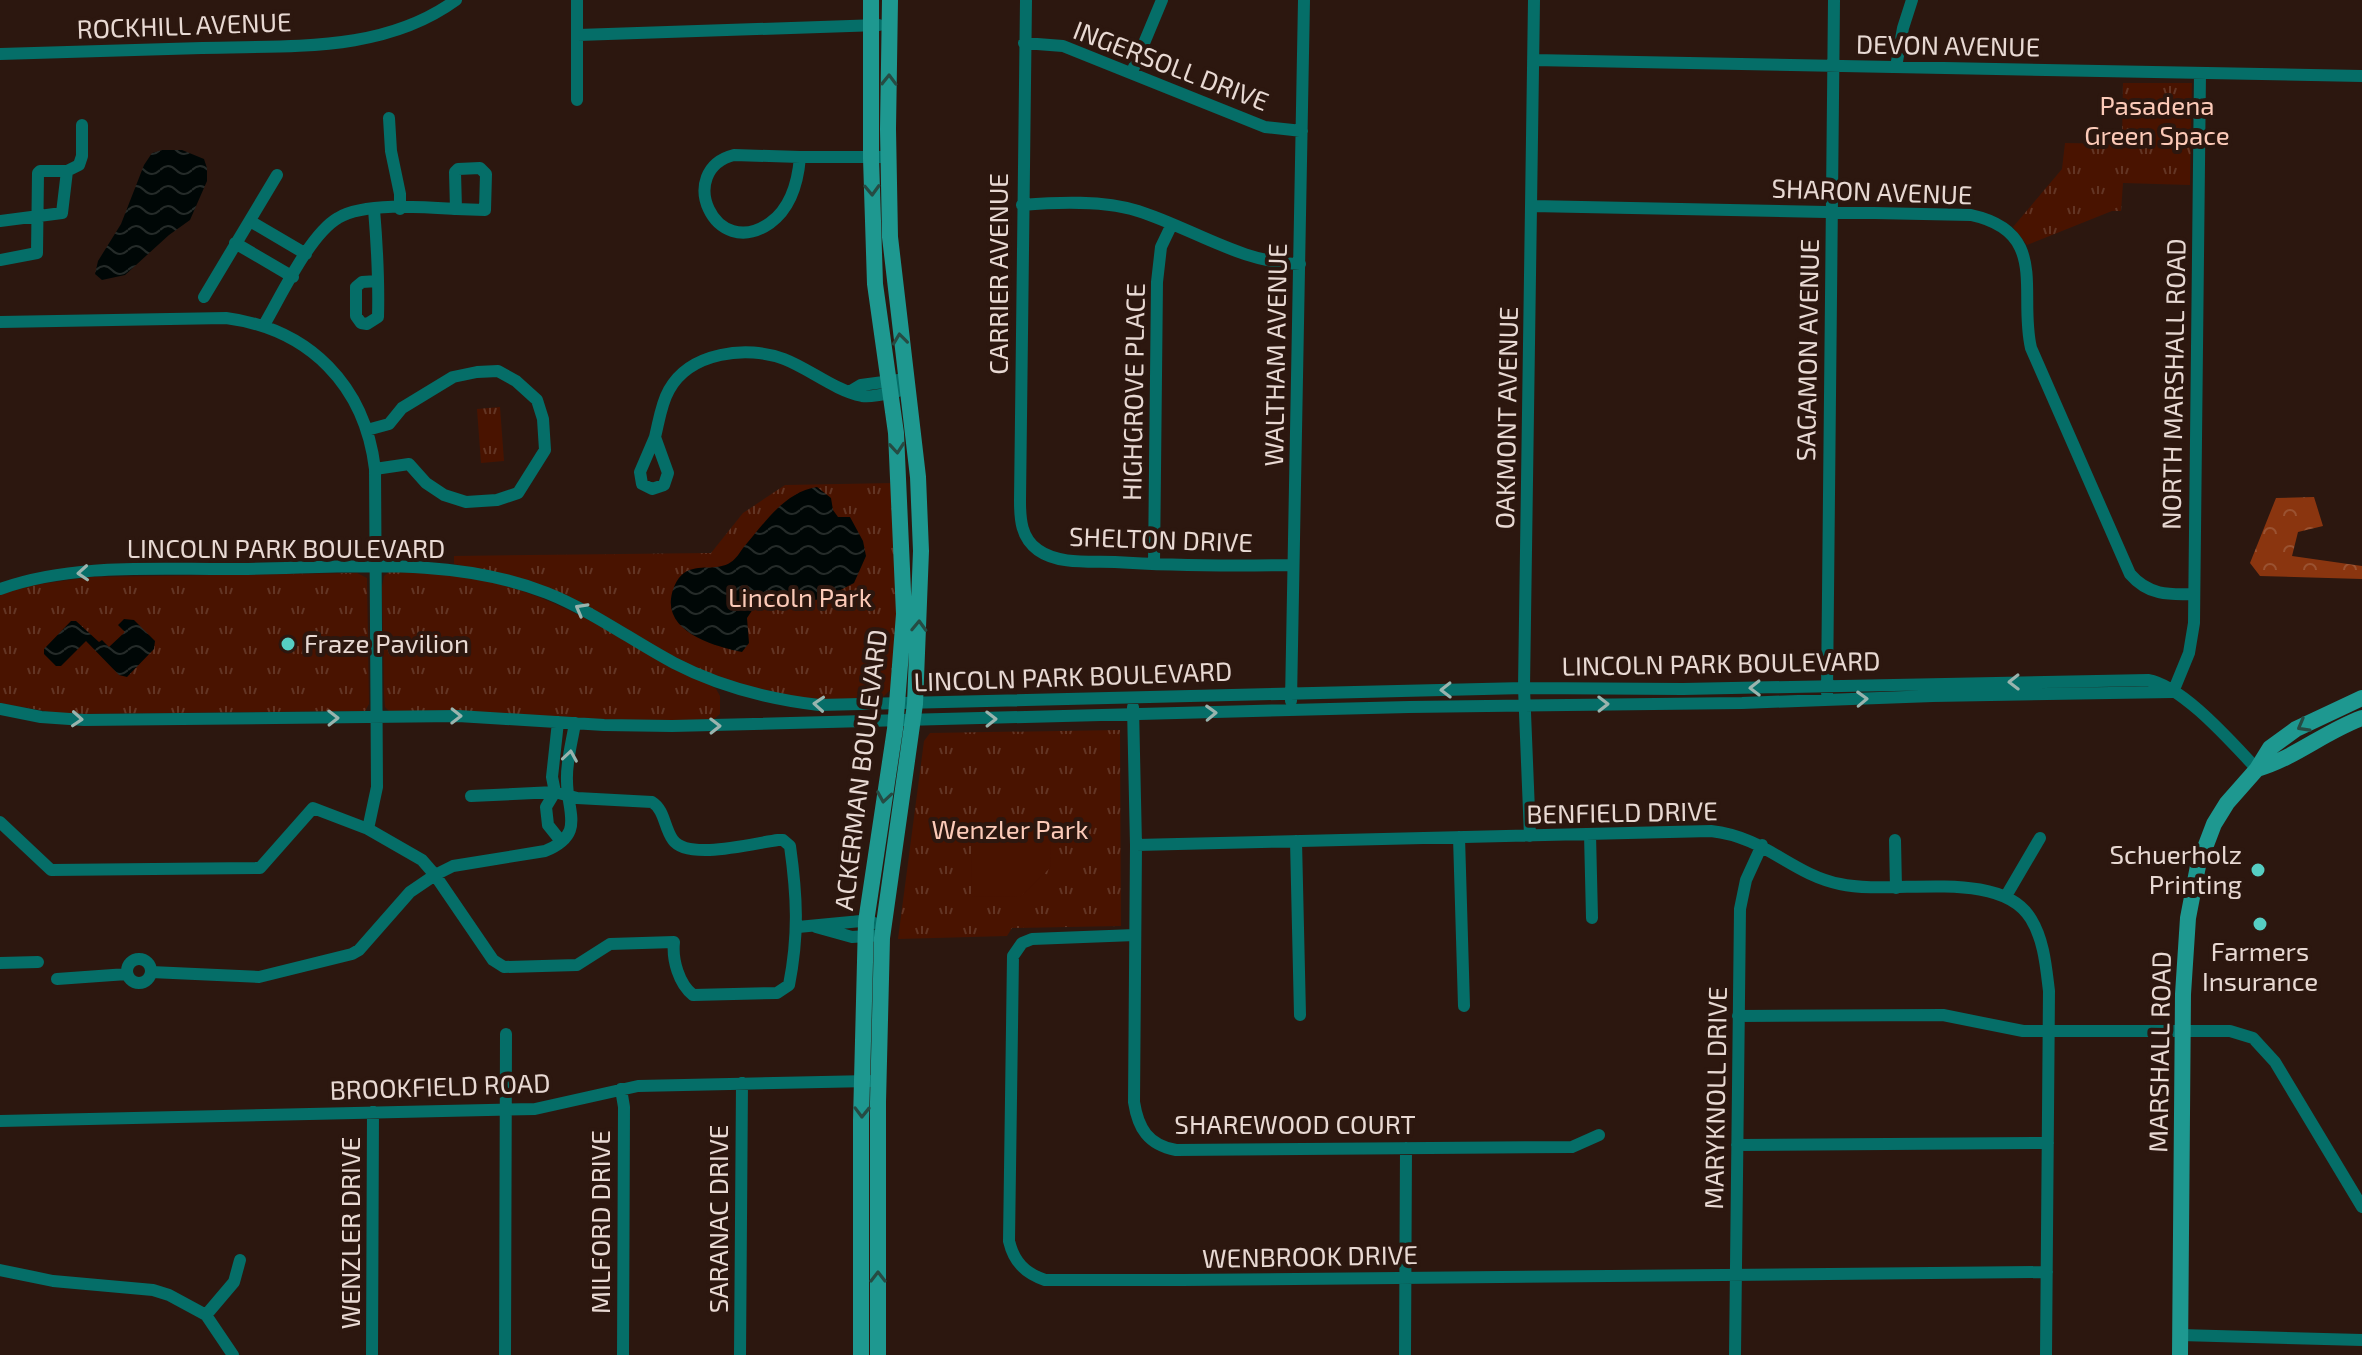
<svg xmlns="http://www.w3.org/2000/svg" width="2362" height="1355" font-family="'Exo 2',sans-serif">
	<style>
		.forest { fill: url(#forest-crowns) }
		.park { fill: url(#park-tufts) }
		.pitch { fill: #491300 }
		.water { fill: url(#water-waves) }
		.lines { fill: none; stroke-linecap: round; stroke-linejoin: round }
		.street { stroke: #056e68; stroke-width: 12 }
		.secondary { stroke: #1e9890; stroke-width: 16 }
		.oneway { stroke: #264b43 }
		.oneway2 { stroke: #99b4ae }
		.poi-dot { fill: #56cec3; stroke: #2c170f; stroke-width: 3 }
		.labels { text-anchor: middle; stroke-width: 8; stroke-linejoin: round; paint-order: stroke }
		.street-label { font-size: 26px; fill: #e8d9d3; stroke: #2c170f }
		.park-label { font-size: 26px; fill: #fccab8; stroke: #2c170f }
		.poi-label { font-size: 26px; fill: #e8d9d3; stroke: #2c170f; text-anchor: start }
	</style>
	<defs>
		<pattern id="forest-crowns" width="20" height="18" patternUnits="userSpaceOnUse" patternTransform="scale(2)"><rect width="20" height="18" fill="#8a350f"/><path d="M2 6a3 3 0 1 1 6 0M12 15a3 3 0 1 1 6 0" fill="none" stroke="#9a5231"/></pattern>
		<pattern id="park-tufts" width="24" height="20" patternUnits="userSpaceOnUse" patternTransform="scale(2)"><rect width="24" height="20" fill="#491300"/><path d="M3 7l-1-3M5 7V3M7 7l1-3M15 17l-1-3M17 17v-4M19 17l1-3" fill="none" stroke="#633524"/></pattern>
		<pattern id="water-waves" width="16" height="10" patternUnits="userSpaceOnUse" patternTransform="scale(2)"><rect width="16" height="10" fill="#000706"/><path d="M0 5q4-4 8 0t8 0" fill="none" stroke="#252b29"/></pattern>
	</defs>
	<rect width="100%" height="100%" fill="#2c170f"/>
	<!-- forest -->
	<path class="forest" d="M2314,497L2323,526L2298,532L2292,556L2362,566V579L2260,576L2250,563L2276,498Z"/>
	<!-- park -->
	<path class="park" d="M2123,83H2192L2190,185L2123,183L2121,211H2112L2027,245L2013,227L2062,169L2065,143L2122,144Z
		M500,407L504,461L481,463L477,409Z
		M895,483L897,631L892,688L882,698L819,700L772,693L730,681L690,666L523,579L454,564V556L711,553L743,513L785,485Z
		M389,572C492,571 547,596 634,644C661,659 690,673 716,689L720,696V714L714,719L657,722L389,711L385,707L384,695L382,587L384,576Z
		M357,573L367,578L369,704L365,711L63,714L0,703V595L26,586L91,577Z
		M1120,730L1121,926L1012,928L1007,936L898,939L924,741L930,733Z"/>
	<!-- pitch -->
	<path class="pitch" d="M977,820L1051,830L1050,868L1020,897L971,896L972,826Z"/>
	<!-- water -->
	<path class="water" d="M162,150H182L204,159L207,168V181L190,220L169,235L125,275L102,280L95,274L98,261L121,224L144,165L152,153Z
		M817,487L831,498L833,510L838,517H850L863,541L866,556L854,583L823,599L755,606L747,618L749,643L742,652C716,647 667,633 671,599C672,590 676,579 684,573C698,563 717,572 731,562C736,559 740,552 743,548C764,524 784,492 817,487Z
		M124,619L134,620L155,641L154,649L127,677L119,675L86,641L61,666H56L44,654V649L71,621H76L99,642L102,640L109,647L125,632L118,625Z"/>
	<g class="lines">
		<!-- street -->
		<path class="street" d="M577,0V100
			M1026,0L1020,501C1020,519 1021,538 1038,550C1059,565 1091,561 1115,562C1175,566 1233,566 1293,565
			M578,35L879,25
			M1024,43L1063,46L1265,127L1302,131
			M0,54C67,52 135,50 202,48C288,45 382,54 456,0
			M1533,60L2362,76
			M1896,67L1903,28L1912,0
			M1132,72L1162,0
			M389,118L391,151L400,194V209
			M734,155L800,157C798,182 791,208 770,223C714,262 675,170 734,155Z
			M800,157H888
			M480,168L486,174L485,210L456,209L455,172L458,169Z
			M1022,205C1058,202 1103,200 1138,211C1192,228 1243,264 1300,264
			M1532,206L1971,215C2050,232 2018,293 2031,348L2130,574C2148,595 2168,595 2194,594
			M374,209C377,245 379,282 378,317L367,324L361,323L356,316V287L362,282L378,281
			M0,221L62,213L67,171
			M250,221L306,254
			M235,243L293,277
			M0,260L37,253L38,173L40,171H67L79,165L82,156V125
			M204,297L277,175
			M0,322L226,318C310,329 365,386 375,469L377,787L368,829
			M264,325C281,296 310,234 338,218C364,202 426,207 456,209
			M851,391L861,385L906,379
			M367,430L389,424L402,408L453,377L477,372L498,371L516,381L537,400L543,419L545,450L518,493L497,500L466,502L444,495L426,483L409,464L375,469
			M655,437C659,421 661,404 669,390C690,352 747,345 784,359C810,369 834,390 862,396C873,398 888,393 898,391
			M655,437L668,473L664,485L652,489L642,484L640,472Z
			M1154,564L1157,282L1161,247L1172,224
			M0,589C76,562 161,570 241,569C342,568 450,555 547,593C592,611 631,640 674,663C720,687 768,699 819,705L1524,688L1683,689L2148,680C2183,686 2232,743 2257,769
			M2173,692L2189,653L2194,623L2200,73
			M1827,693L1834,0
			M1291,701L1304,0
			M1133,707L1136,845L1134,1102C1138,1128 1148,1145 1176,1150L1572,1147L1599,1135
			M0,709L41,717L84,720L458,716L604,725L672,726L1409,707L1742,703L1933,696L2173,692
			M558,722L552,777L555,792L546,807L548,825L560,840
			M0,822L51,870L260,868L313,808L368,829L422,860L435,875L493,960L504,967L577,965L610,944L674,942C672,960 679,984 693,995L777,993L789,985C799,934 797,896 790,846L783,840H778C754,843 688,861 673,840C664,828 665,810 652,802L577,798L555,792L471,796
			M1590,834L1592,918
			M1530,836L1524,688L1534,0
			M1459,837L1464,1006
			M1895,840L1896,888
			M1296,841L1300,1015
			M1136,845L1711,831C1766,837 1791,874 1840,884C1894,896 2000,867 2031,919C2044,940 2046,967 2049,991L2046,1355
			M2006,896L2040,838
			M798,927L861,921L874,923
			M816,927L852,937L883,935
			M1135,935L1032,939L1022,943L1013,956L1009,1241C1014,1262 1025,1273 1045,1280H1182L2047,1272
			M127 971a12 12 0 1 1 24 0a12 12 0 1 1-24 0Z
			M0,963L38,962
			M151,972L259,977L352,954L359,950L410,892L435,875L453,866L545,851C586,834 567,813 567,781C566,762 572,742 575,723
			M57,979L127,974
			M1738,1016L1943,1015L2023,1031H2230L2253,1038L2275,1062L2362,1207
			M621,1089L624,1107L623,1355
			M0,1121L535,1109L638,1086L870,1081
			M1737,1145L2048,1143
			M0,1270L53,1281L153,1290L169,1295L206,1315L233,1355
			M206,1315L234,1282L240,1260
			M2180,1335L2362,1340
			M372,1355L373,1112
			M505,1355L506,1034
			M740,1355L742,1083
			M1405,1355L1406,1148
			M1735,1355L1740,909L1746,880L1762,845"/>
		<!-- secondary -->
		<path class="secondary" d="M2257,769C2295,758 2324,732 2362,718
			M861,1355V1120L866,922L895,729L904,614L896,433L875,284L871,158V0
			M878,1355V1102L882,938L915,704L921,551L918,477L890,237L888,129L890,0
			M2180,1355L2183,994L2188,918L2198,866L2214,824L2227,803L2257,769L2270,748L2296,729L2362,698"/>
	</g>
	<!-- one-way arrows -->
	<defs><path id="oneway-chevron" d="M-2-3.5L2.5 0L-2 3.5" fill="none" stroke-width="1.6" stroke-linecap="round" stroke-linejoin="round" transform="scale(2)"/></defs>
	<g class="oneway">
		<use href="#oneway-chevron" transform="translate(889 80) rotate(-89)"/>
		<use href="#oneway-chevron" transform="translate(872 190) rotate(88)"/>
		<use href="#oneway-chevron" transform="translate(900 339) rotate(-97)"/>
		<use href="#oneway-chevron" transform="translate(897 448) rotate(85)"/>
		<use href="#oneway-chevron" transform="translate(919 626) rotate(-88)"/>
		<use href="#oneway-chevron" transform="translate(2303 726) rotate(151)"/>
		<use href="#oneway-chevron" transform="translate(884 797) rotate(99)"/>
		<use href="#oneway-chevron" transform="translate(862 1112) rotate(91)"/>
		<use href="#oneway-chevron" transform="translate(878 1277) rotate(-90)"/>
	</g>
	<g class="oneway2">
		<use href="#oneway-chevron" transform="translate(83 573) rotate(176)"/>
		<use href="#oneway-chevron" transform="translate(581 609) rotate(-151)"/>
		<use href="#oneway-chevron" transform="translate(2014 682) rotate(179)"/>
		<use href="#oneway-chevron" transform="translate(1755 688) rotate(179)"/>
		<use href="#oneway-chevron" transform="translate(1446 690) rotate(179)"/>
		<use href="#oneway-chevron" transform="translate(1862 699) rotate(-2)"/>
		<use href="#oneway-chevron" transform="translate(819 704) rotate(-176)"/>
		<use href="#oneway-chevron" transform="translate(1603 704) rotate(-1)"/>
		<use href="#oneway-chevron" transform="translate(1211 713) rotate(-2)"/>
		<use href="#oneway-chevron" transform="translate(456 716) rotate(1)"/>
		<use href="#oneway-chevron" transform="translate(333 718) rotate(-1)"/>
		<use href="#oneway-chevron" transform="translate(77 719) rotate(4)"/>
		<use href="#oneway-chevron" transform="translate(991 719) rotate(-1)"/>
		<use href="#oneway-chevron" transform="translate(715 726) rotate(-1)"/>
		<use href="#oneway-chevron" transform="translate(570 756) rotate(-81)"/>
	</g>
	<!-- markers -->
	<g class="poi-dot">
		<circle cx="288" cy="644" r="8"/>
		<circle cx="2258" cy="870" r="8"/>
		<circle cx="2260" cy="924" r="8"/>
	</g>
	<g class="labels">
		<!-- street labels -->
		<g class="street-label">
			<text transform="translate(184 26) rotate(-2)" y="9">ROCKHILL AVENUE</text>
			<text transform="translate(1948 46) rotate(1)" y="9">DEVON AVENUE</text>
			<text transform="translate(1171 66) rotate(21)" y="9">INGERSOLL DRIVE</text>
			<text transform="translate(1872 192) rotate(2)" y="9">SHARON AVENUE</text>
			<text transform="translate(999 274) rotate(-90)" y="9">CARRIER AVENUE</text>
			<text transform="translate(1808 350) rotate(-89)" y="9">SAGAMON AVENUE</text>
			<text transform="translate(1276 355) rotate(-89)" y="9">WALTHAM AVENUE</text>
			<text transform="translate(2174 384) rotate(-89)" y="9">NORTH MARSHALL ROAD</text>
			<text transform="translate(1134 392) rotate(-89)" y="9">HIGHGROVE PLACE</text>
			<text transform="translate(1507 418) rotate(-89)" y="9">OAKMONT AVENUE</text>
			<text transform="translate(1161 540) rotate(2)" y="9">SHELTON DRIVE</text>
			<text x="286" y="558">LINCOLN PARK BOULEVARD</text>
			<text transform="translate(1721 664) rotate(-1)" y="9">LINCOLN PARK BOULEVARD</text>
			<text transform="translate(1073 677) rotate(-2)" y="9">LINCOLN PARK BOULEVARD</text>
			<text transform="translate(861 770) rotate(-83)" y="9">ACKERMAN BOULEVARD</text>
			<text transform="translate(1622 813) rotate(-1)" y="9">BENFIELD DRIVE</text>
			<text transform="translate(2160 1052) rotate(-89)" y="9">MARSHALL ROAD</text>
			<text transform="translate(440 1087) rotate(-2)" y="9">BROOKFIELD ROAD</text>
			<text transform="translate(1716 1098) rotate(-89)" y="9">MARYKNOLL DRIVE</text>
			<text x="1295" y="1134">SHAREWOOD COURT</text>
			<text transform="translate(719 1219) rotate(-90)" y="9">SARANAC DRIVE</text>
			<text transform="translate(601 1222) rotate(-90)" y="9">MILFORD DRIVE</text>
			<text transform="translate(351 1233) rotate(-90)" y="9">WENZLER DRIVE</text>
			<text transform="translate(1310 1257) rotate(-1)" y="9">WENBROOK DRIVE</text>
		</g>
		<!-- park labels -->
		<g class="park-label">
			<text x="2157" y="115">Pasadena<tspan x="2157" dy="30">Green Space</tspan></text>
			<text x="800" y="607">Lincoln Park</text>
			<text x="1010" y="839">Wenzler Park</text>
		</g>
		<!-- poi labels -->
		<g class="poi-label">
			<text x="304" y="653">Fraze Pavilion</text>
			<text x="2242" y="864" text-anchor="end">Schuerholz<tspan x="2242" dy="30">Printing</tspan></text>
			<text x="2260" y="961" text-anchor="middle">Farmers<tspan x="2260" dy="30">Insurance</tspan></text>
		</g>
	</g>
</svg>
